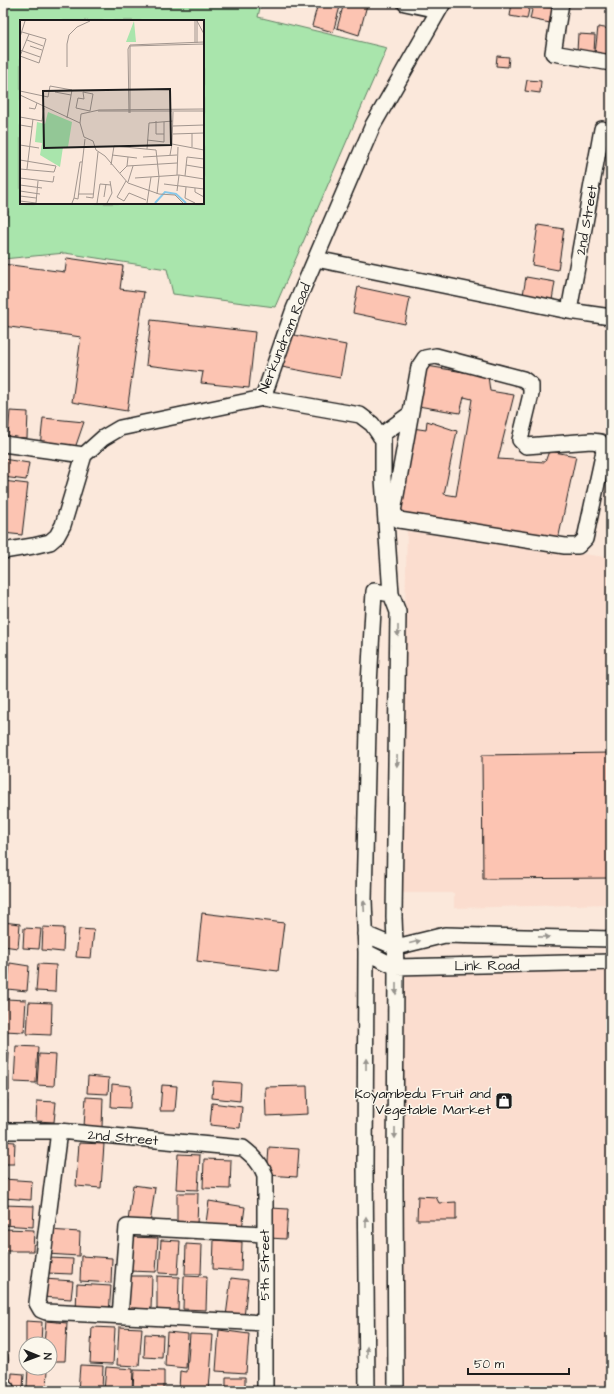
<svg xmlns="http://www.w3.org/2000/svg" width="614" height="1394" font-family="'Architects Daughter',sans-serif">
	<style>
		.built { fill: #fbddcf }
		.green { fill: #a9e5ac; stroke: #628064; fill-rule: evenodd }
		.building { fill: #fcc4b2; stroke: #1c1c1c }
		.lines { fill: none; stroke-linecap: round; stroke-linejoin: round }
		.minor-casing { stroke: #1c1c1c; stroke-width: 18 }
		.minor { stroke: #fbf7ec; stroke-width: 15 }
		.oneway { fill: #97948e }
		.labels { text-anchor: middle; stroke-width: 3; stroke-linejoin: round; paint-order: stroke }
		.street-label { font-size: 14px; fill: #1c1c1c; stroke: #fbf7ec }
		.poi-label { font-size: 14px; fill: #1c1c1c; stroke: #fbf7ec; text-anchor: end }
		.inset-river { fill: none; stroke: #88c8e9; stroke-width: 2 }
		.inset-road { fill: none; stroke: #a2968f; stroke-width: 1 }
		.view { fill: #1c1c1c; fill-opacity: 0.15; stroke: #1c1c1c; stroke-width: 2 }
		.inset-edge { fill: none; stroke: #1c1c1c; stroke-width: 2 }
	</style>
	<rect width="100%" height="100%" fill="#fbe8db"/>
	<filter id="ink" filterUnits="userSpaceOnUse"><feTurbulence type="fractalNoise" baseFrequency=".025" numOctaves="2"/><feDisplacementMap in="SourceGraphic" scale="8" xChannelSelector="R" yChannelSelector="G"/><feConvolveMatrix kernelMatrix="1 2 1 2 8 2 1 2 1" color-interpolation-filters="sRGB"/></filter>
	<g filter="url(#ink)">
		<!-- built -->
		<path class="built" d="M611,528V904L454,908V893H398L407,531L606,557Z
			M398,964H611V1391H398Z"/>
		<!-- green -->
		<path class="green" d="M3,3H261L258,17L387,48L275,307L173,294L167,269L65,253L3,259V244L8,211L3,210ZM21,21H203V203H21Z"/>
		<!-- building -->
		<path class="building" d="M318,3H341L333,32L312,26Z
			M344,3H361L367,5L359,35L337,28Z
			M512,3L530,4L527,19L510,16Z
			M533,5L553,8L550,23L530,19Z
			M598,27L611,29L610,56L595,54Z
			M578,34L595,35L594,52L577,51Z
			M497,56L509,57L508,67L496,66Z
			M527,80L541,81L540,93L525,91Z
			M538,225L564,229L558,270L532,265Z
			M67,258L123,266L120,289L144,292L127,411L72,402L81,337L3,326V264L65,272Z
			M526,277L555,282L551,306L522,301Z
			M358,287L410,298L405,324L353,313Z
			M151,320L255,332L249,388L201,383L203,372L146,365Z
			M289,334L346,345L340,378L282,367Z
			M427,366L488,376L490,391L514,395L498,459L545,462L549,451L576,456L558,540L399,512L412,428L426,430L427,421L457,431L444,494L456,496L472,399L464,397L460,413L418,406Z
			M10,411L28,412L27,438L8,437Z
			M43,418L84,422L74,451L40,447Z
			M3,459L29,463L26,480L3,477Z
			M3,481L28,484L22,535L3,533Z
			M611,753V878L483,879L482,755Z
			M202,913L284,923L278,971L197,961Z
			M3,922L20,924L18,948L3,946Z
			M43,927L64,928L63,952L42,950Z
			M24,928L41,929L39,949L23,948Z
			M79,929L94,930L91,958L76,957Z
			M3,963H5L4,994L3,993Z
			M10,963L29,966L27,991L7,989Z
			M38,964L56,965L55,992L36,991Z
			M6,999L26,1000L24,1032L4,1031Z
			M29,1002L52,1003L51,1035L27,1034Z
			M16,1046L38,1047L36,1083L14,1082Z
			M3,1053H9L8,1069H3Z
			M39,1054L56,1055L54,1086L37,1085Z
			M3,1071H9V1091H3Z
			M88,1076L109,1078L108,1094L87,1093Z
			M213,1081L241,1083L240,1101L212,1098Z
			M112,1084L131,1086L130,1108L111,1107Z
			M162,1085L177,1086L175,1111H160Z
			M307,1086L308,1114L266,1116L265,1087Z
			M86,1097L103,1098L102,1127L84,1126Z
			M3,1100H7L6,1122H3Z
			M37,1101L56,1102L54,1122L36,1121Z
			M212,1103L242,1107L240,1128L210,1125Z
			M3,1141L15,1142L14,1164H3Z
			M79,1143L104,1144L101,1188L76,1186Z
			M269,1147L299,1149L297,1177L267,1175Z
			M178,1154L200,1155L198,1190L176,1189Z
			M204,1159L231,1160L230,1189L203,1188Z
			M3,1179L32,1181L31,1200L3,1198Z
			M133,1185L155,1188L150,1224L128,1221Z
			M177,1193H198L197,1227H177Z
			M418,1196L436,1197L439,1203L456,1202V1220H417Z
			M209,1201L245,1207L242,1229L206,1223Z
			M3,1205L34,1206L33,1227L3,1225Z
			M271,1208L288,1209L286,1239L269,1238Z
			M3,1229L34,1230L33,1251H3Z
			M48,1230L80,1232L79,1256L47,1254Z
			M130,1237L158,1238L156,1272L129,1271Z
			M161,1240L180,1241L178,1274L159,1273Z
			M214,1240L242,1242L241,1271L213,1269Z
			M186,1244L202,1245L201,1274H185Z
			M81,1256L112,1258L111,1283L80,1281Z
			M48,1258L73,1259L72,1274L47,1273Z
			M129,1276H152L151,1309L128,1308Z
			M157,1276L179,1277L178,1312L157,1311Z
			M184,1276L207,1277L206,1310L183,1309Z
			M231,1278L248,1280L244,1318L226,1316Z
			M44,1279L73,1281L71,1299L42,1297Z
			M77,1284L111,1286L109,1314L76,1312Z
			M26,1321L42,1322L41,1344H26V1361Z
			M46,1321L67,1323L65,1361H50V1344H44Z
			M92,1327L115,1328L113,1364L90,1363Z
			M119,1327L142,1328L139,1366L117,1365Z
			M219,1330L249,1334L246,1373L216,1371Z
			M167,1332L188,1334L186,1368L165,1366Z
			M145,1334L163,1335L162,1358L144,1357Z
			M190,1334L213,1335L209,1390L179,1389L180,1371L187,1372Z
			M3,1354H8L9,1362H3Z
			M80,1365L103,1366L102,1391H78Z
			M106,1367L133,1369L132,1391H104Z
			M28,1368L48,1369L47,1389L27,1387Z
			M134,1370L164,1371V1391H133Z
			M12,1373L24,1374L23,1388L11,1387Z
			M226,1377H245V1391H226Z"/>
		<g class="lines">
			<!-- minor casing -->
			<g class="minor-casing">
				<path id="minor" d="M405,3L438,10
					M561,3L553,53L611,63
					M316,259L569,311L611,317
					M569,311L602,129
					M436,356L523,379L531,385V394L520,440L526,446L591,441L600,442L604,451L585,539L578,546H565L399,520L393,512L419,367L425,358Z
					M263,398L294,309L373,125L443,3
					M380,436L410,414
					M3,444L84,455
					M3,551L33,546L50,542L57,536L63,525L84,455L103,438L120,428L263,398L360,415L372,424L383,440V479L391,594L398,612L394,917L396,967L395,1185L396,1391
					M365,934L396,947L445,935L611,939
					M366,952L396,967L611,962
					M3,1131H59L243,1148C253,1156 260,1162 265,1175V1391
					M59,1131L37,1303L41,1310L46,1312L264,1323
					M120,1316L127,1227L264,1234
					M3,1387L6,1388L7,1391
					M367,1391L365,1169L366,952L364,900L369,685L374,591L391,594"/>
			</g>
			<!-- minor -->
			<use href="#minor" class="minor"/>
		</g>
		<!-- one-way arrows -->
		<defs><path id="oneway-solid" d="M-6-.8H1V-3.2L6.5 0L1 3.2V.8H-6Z"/></defs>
		<g class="oneway">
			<use href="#oneway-solid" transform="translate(398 631) rotate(90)"/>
			<use href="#oneway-solid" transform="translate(397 761) rotate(91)"/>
			<use href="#oneway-solid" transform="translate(364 906) rotate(-93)"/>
			<use href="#oneway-solid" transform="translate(544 937) rotate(1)"/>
			<use href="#oneway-solid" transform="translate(415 942) rotate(-14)"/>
			<use href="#oneway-solid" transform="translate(396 989) rotate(90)"/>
			<use href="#oneway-solid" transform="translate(366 1064) rotate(-90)"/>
			<use href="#oneway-solid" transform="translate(395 1133) rotate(90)"/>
			<use href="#oneway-solid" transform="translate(366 1222) rotate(-90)"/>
			<use href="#oneway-solid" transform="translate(367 1352) rotate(-90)"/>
		</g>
	</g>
	<!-- icons -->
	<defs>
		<g id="shop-square" transform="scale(0.9)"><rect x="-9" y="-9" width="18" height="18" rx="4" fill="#1c1c1c" stroke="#fbf7ec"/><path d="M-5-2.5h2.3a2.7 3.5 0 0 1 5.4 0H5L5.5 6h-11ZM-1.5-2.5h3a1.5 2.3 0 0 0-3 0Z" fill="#fff"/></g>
	</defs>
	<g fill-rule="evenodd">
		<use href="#shop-square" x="504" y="1101"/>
	</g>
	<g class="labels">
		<!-- street labels -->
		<g class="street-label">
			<text transform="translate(586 220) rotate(-80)" y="5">2nd Street</text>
			<text transform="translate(284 338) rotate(-68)" y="5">Nerkundram Road</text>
			<text transform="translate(487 965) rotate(-1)" y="5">Link Road</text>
			<text transform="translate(123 1137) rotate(5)" y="5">2nd Street</text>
			<text transform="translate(264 1265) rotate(-90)" y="5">5th Street</text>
		</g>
		<!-- poi labels -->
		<g class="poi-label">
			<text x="491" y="1098">Koyambedu Fruit and<tspan x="491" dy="16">Vegetable Market</tspan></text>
		</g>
	</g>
	<!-- overview -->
	<g transform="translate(20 20)">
		<rect width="184" height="184" fill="#fbe8db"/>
		<path d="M114,1L116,22H106ZM28,92L52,102L48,127H43L40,147L20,135L22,123L15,122L17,102L25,104Z" fill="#a9e5ac"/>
		<path class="inset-river" d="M135,183L145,172L156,174L166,183"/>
		<path class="inset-road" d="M175,1V23M177,1V23M177,1L184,14M2,12L26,19L19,43L0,36L9,14M0,17L5,1M7,20L23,26M10,26L22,30M0,30L20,37M47,47V24L49,15L57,7L70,1M0,71L28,77L30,66L52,70L47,98M35,72L51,75M63,72L73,74L70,91L56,88L58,78L64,79ZM0,75L60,103M9,88L15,89L17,83M78,91H184M109,93L108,29L110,25L184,22M110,93V26L184,24M0,97L22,101L24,88M136,101V114H144M0,105L12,107M153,106L184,105M172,113V127M153,114L184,113M127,120L144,122V102M152,124L153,92M0,125L19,128M127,129L129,103L153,101M92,135L117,138M150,135L152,124L184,130M123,137L157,135M0,140L36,146L34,152L0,149M91,145L94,126L136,130L139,157L137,174M166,145L184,148M107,146L157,143M7,149L13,99M100,153L107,146L108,137M157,155L158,127M165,156L167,137L184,139M0,158L33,162L34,156M115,158L159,155L184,159M106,161L97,177L104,181L109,173L126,180M108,162L113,146M144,164L184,169M0,165L22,168M166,167L165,178L175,183M175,168V172L184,177M0,171L20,174M157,171L159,155M59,174H73M0,176L16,178M66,177L73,178L78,132M84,177L86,164M54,178L60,142H62M0,181L16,183M16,183L18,161M52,183L54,178L58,179L65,119M77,183L80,164L91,165M87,183L92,173L90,161M127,183L131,157M163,183L155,175L139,174L108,163L85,136L76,130L73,121L64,117L60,103L61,94L79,90L184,89"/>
		<path class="view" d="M150,69L151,125L24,128L23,71Z"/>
		<rect width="184" height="184" class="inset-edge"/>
	</g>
	<!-- margin -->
	<rect width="614" height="1394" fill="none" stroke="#fbf7ec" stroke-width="16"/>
	<rect x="8" y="8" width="598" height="1378" fill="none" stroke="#1c1c1c" stroke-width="1.5" filter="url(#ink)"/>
	<!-- north arrow -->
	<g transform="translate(38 1356) rotate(91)"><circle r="19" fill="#fbf7ec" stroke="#a29f99"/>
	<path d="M0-3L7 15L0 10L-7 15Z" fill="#1c1c1c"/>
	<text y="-6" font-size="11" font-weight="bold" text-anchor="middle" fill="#1c1c1c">N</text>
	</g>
	<!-- scale -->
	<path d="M468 1368v6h101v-6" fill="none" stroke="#1c1c1c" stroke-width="2"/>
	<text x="474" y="1368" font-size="12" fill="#1c1c1c" stroke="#fbf7ec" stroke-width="3" paint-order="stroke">50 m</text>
</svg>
